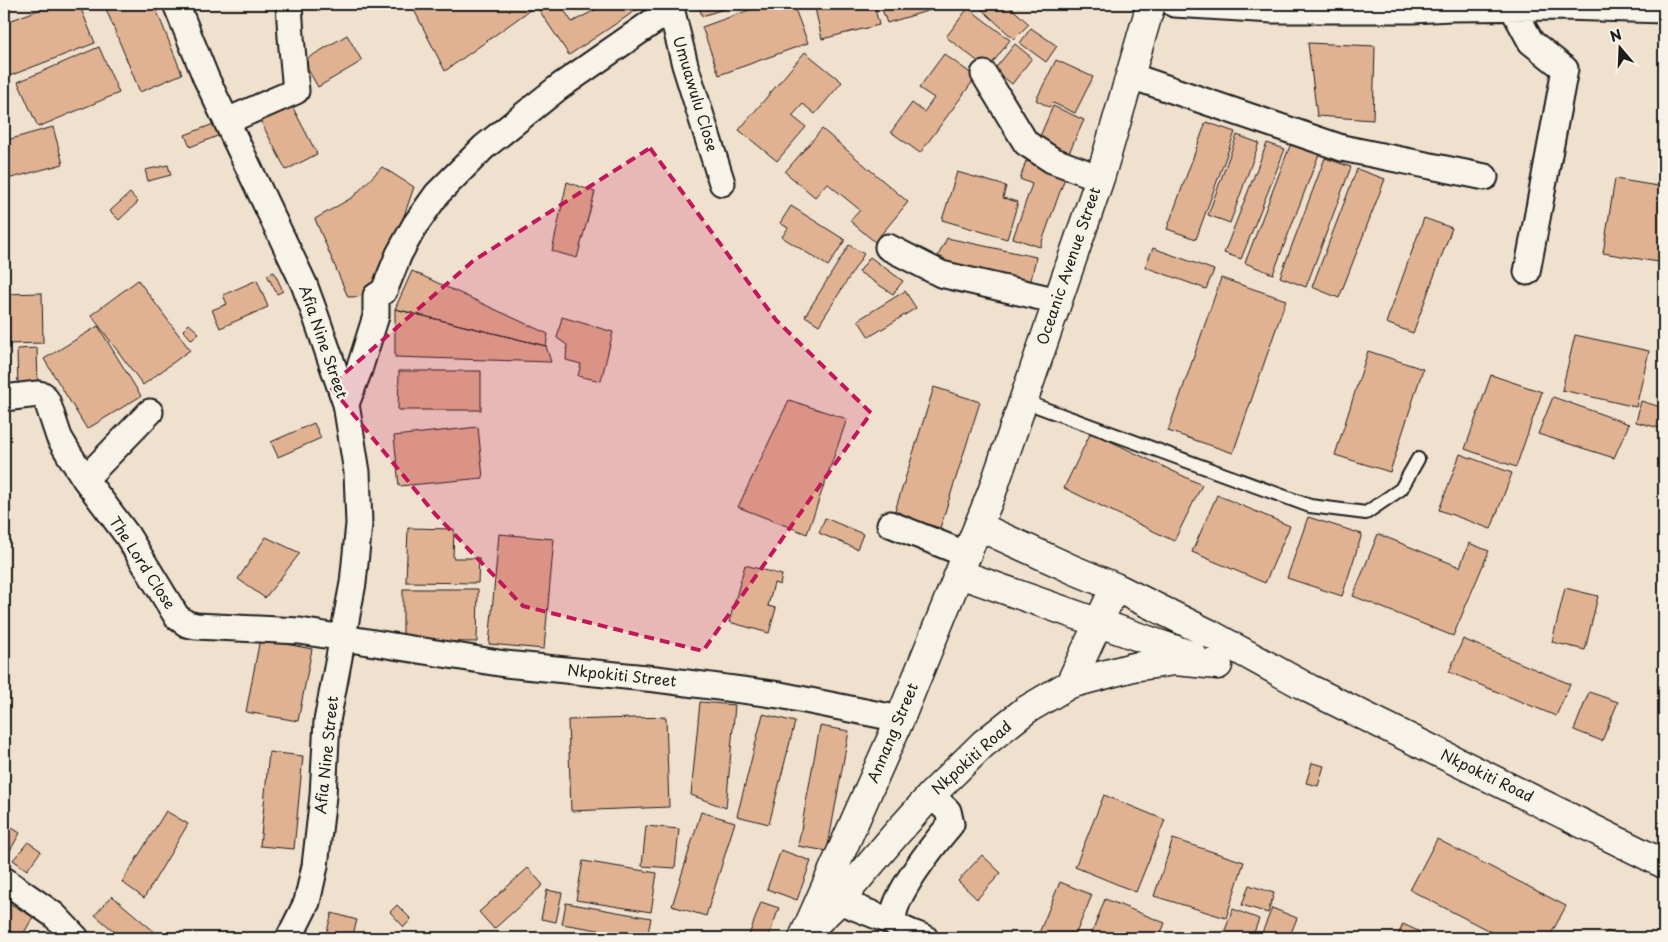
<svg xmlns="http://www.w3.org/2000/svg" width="1668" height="942" font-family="'Playpen Sans',sans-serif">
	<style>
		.building { fill: #e1b292; stroke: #1c1c1c }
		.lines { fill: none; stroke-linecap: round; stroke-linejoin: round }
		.service-casing { stroke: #1c1c1c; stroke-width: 16 }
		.minor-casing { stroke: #1c1c1c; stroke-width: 29 }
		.secondary-casing { stroke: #1c1c1c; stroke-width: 31 }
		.service { stroke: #f7f3e8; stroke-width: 12 }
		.minor { stroke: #f7f3e8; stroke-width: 25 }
		.secondary { stroke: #f7f3e8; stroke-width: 28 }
		.marked { fill: #c2185b; fill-opacity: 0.2; stroke: #c2185b; stroke-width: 4; stroke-dasharray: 10 6; stroke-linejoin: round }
		.labels { text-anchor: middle; stroke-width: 5; stroke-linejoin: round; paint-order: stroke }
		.street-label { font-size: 15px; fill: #1c1c1c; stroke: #f7f3e8 }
	</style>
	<rect width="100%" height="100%" fill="#f0e0ce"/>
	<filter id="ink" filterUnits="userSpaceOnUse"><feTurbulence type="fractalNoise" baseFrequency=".02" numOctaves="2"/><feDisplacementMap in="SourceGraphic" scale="10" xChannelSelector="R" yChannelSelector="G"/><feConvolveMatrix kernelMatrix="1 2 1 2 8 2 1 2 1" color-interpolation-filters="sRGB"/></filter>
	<g filter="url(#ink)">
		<!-- building -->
		<path class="building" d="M54,4H79L95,43L4,78V23Z
			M104,4H154L182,74L140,92Z
			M424,4H526L530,10L445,71L413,8Z
			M535,4H560L572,22L597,9L593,4H635L638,9L569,55Z
			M698,4H740L702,16Z
			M766,4H793L808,43L719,75L702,27Z
			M814,4H874L879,25L822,39Z
			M880,4H943L944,6L887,23Z
			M976,4H1007L1029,24L1014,39Z
			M968,8L1010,40L988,69L946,37Z
			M1031,28L1057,46L1046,62L1020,43Z
			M347,35L362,61L318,87L303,61Z
			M1308,43L1375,46L1373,120L1317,116Z
			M1015,44L1032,58L1012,84L994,70Z
			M99,47L119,93L38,127L18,82Z
			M805,52L842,82L815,114L803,104L792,116L806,127L777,161L739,130Z
			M944,54L976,77L920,153L891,132L912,103L924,112L934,98L919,88Z
			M1056,60L1093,77L1075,113L1053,103L1049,107L1036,100Z
			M291,104L317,154L286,170L260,120Z
			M1053,106L1084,120L1068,155L1038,141Z
			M1206,122L1235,132L1196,239L1167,229Z
			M216,123L220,135L190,147L185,135Z
			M53,127L63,164L4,180V141Z
			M822,129L908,202L875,242L850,221L860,210L827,183L815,197L785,172Z
			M1237,135L1259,143L1230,223L1208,215Z
			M1267,143L1285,149L1241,259L1224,253Z
			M1291,143L1319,154L1273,274L1245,263Z
			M1325,158L1351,167L1306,287L1280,277Z
			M1026,161L1066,175L1040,247L1013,238L1032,184L1020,179Z
			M168,165L171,175L148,181L145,170Z
			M382,167L414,187L376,296L348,297L315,219L353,197Z
			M1357,169L1385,179L1339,298L1312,287Z
			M957,172L1006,186L1003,198L1018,202L1007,239L942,220Z
			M1615,179L1664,187V263L1603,253Z
			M567,182L595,192L577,258L552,251Z
			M130,193L138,202L119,220L110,211Z
			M791,206L845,240L828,266L782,237L788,228L780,223Z
			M1424,218L1452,228L1413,333L1386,323Z
			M947,238L1036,257L1030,285L943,267L945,259L938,256Z
			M849,245L864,254L819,325L805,316Z
			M1153,248L1214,270L1206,289L1145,267Z
			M870,257L903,281L893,294L859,272Z
			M412,271L548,334L546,346L395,309Z
			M274,272L283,291L277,294L267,275Z
			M1221,278L1286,300L1233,453L1168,431Z
			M138,280L190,350L143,385L91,315Z
			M257,280L268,307L220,328L212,310L227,304L223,295Z
			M905,291L916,308L869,337L858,320Z
			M42,293L43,343L4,344V294Z
			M395,309L546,346L551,362L395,357Z
			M562,317L613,332L601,381L578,376L581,364L566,360L567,345L557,338Z
			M189,324L199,333L192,340L183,330Z
			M98,326L141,396L87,429L44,359Z
			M1575,335L1649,351L1636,407L1562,390Z
			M37,348L38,387L18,388L17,349Z
			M4,349H8L6,387H4Z
			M1368,351L1423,369L1390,472L1335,455Z
			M399,371H481V410H398Z
			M1491,375L1542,392L1516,467L1465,449Z
			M934,387L980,402L940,528L894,514Z
			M1553,397L1629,424L1614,458L1538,434Z
			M789,400L847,419L807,534L738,507Z
			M1641,401L1664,408V429L1636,422Z
			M314,423L321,438L278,457L271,442Z
			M478,427L483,478L399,486L394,436Z
			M1091,432L1202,485L1174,541L1064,488Z
			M1460,454L1512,473L1491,529L1439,510Z
			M1217,495L1290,526L1265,583L1192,552Z
			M1308,517L1362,534L1342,596L1287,578Z
			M825,518L863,534L857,549L819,533Z
			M408,528L454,529L453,558H479L478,583L406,582Z
			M499,534L554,539L544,649L489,644Z
			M1378,534L1460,567L1469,543L1489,551L1453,636L1353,596Z
			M266,537L300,553L265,598L238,579Z
			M745,565L782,575L780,585L774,583L768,606L776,608L769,633L729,622Z
			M1565,588L1598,596L1585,650L1552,642Z
			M403,589H478L477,642L403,641Z
			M260,639L312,649L298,721L246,712Z
			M1463,639L1570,684L1556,716L1449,672Z
			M1589,692L1618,702L1602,741L1574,730Z
			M700,702L735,705L726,808L691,795Z
			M763,714L795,722L769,824L737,816Z
			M666,717L669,807L571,811L568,720Z
			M820,726L849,731L827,851L798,846Z
			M269,752L303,756L294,849L260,846Z
			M1312,763L1324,766L1318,786L1306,783Z
			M1104,795L1165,820L1136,892L1075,867Z
			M166,811L188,824L144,898L122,882Z
			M701,812L735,822L706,916L672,906Z
			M4,823L20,833L8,854L4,851Z
			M646,826L679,829L675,868L642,866Z
			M1173,839L1244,862L1226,918L1154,896Z
			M1437,839L1566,906L1549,938H1503L1410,890Z
			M28,842L41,851L27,870L13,860Z
			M781,850L811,861L797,900L767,889Z
			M982,855L1001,873L977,899L958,881Z
			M583,861L657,873L651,912L576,900Z
			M528,868L543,885L494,929L479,912Z
			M1060,882L1092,895L1074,938H1037Z
			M1249,885L1274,893L1268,913L1242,905Z
			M547,890L562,893L556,922L541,919Z
			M112,896L162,938H122L95,915Z
			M1105,899L1165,923L1159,938H1090Z
			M4,900L33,917L21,938H4Z
			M761,902L779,908L768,938H748Z
			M566,903L651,918L647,938L562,924Z
			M397,905L411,919L404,927L390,912Z
			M1272,908L1297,918L1289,938H1260Z
			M1233,909L1259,919L1252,938H1222Z
			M332,913L357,920L352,938H325Z
			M1403,924L1433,938H1397Z
			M1607,931L1624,938H1603Z"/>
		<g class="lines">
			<!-- service casing -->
			<g class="service-casing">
				<path id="service" d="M1023,401L1310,506L1366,513L1401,489L1418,459"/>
			</g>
			<!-- minor casing -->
			<g class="minor-casing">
				<path id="minor" d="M176,4L206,78L304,284L315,314L346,404L357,472L359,524L353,583L327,721L323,796L315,866L307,902L289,938
					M670,4L685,65L722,183
					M1174,4L1273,10H1413L1450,8L1563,7L1664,10
					M1512,7L1531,42L1565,69L1527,272
					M984,74L1026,143L1052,160L1100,178
					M1131,76L1342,148L1485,177
					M227,121L296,91L291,37L289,4
					M888,247L941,274L1058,301
					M4,398L38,394L43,395L47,401L59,437L69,454L85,479L127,535L177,617L187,624L196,626L300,631L505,664L656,679L780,695L900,719
					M346,404L359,370L376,316V296L384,291L399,254L415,225L437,194L484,147L559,87L671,9
					M85,479L150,412
					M890,524L968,555
					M4,880L54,915L76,938
					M839,901L895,923
					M925,938C916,934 900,930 895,922C885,904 939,838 951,824L948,811L931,795"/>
			</g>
			<!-- secondary casing -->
			<g class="secondary-casing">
				<path id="secondary" d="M978,526L1074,570L1115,587L1212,635L1310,689L1664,864
					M960,574L1193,656
					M1070,684L1115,587
					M816,923L839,901L896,834L931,795L983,744L1026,710L1070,684L1133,667L1175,661L1218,665
					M803,938L900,719L992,492L1100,178L1151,4"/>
			</g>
			<!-- service -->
			<use href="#service" class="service"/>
			<!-- minor -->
			<use href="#minor" class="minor"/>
			<!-- secondary -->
			<use href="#secondary" class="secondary"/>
		</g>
	</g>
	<!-- marked area -->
	<path class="marked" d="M650,148L776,320L871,413L703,651L523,606L435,514L330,386L473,261Z"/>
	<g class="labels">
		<!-- street labels -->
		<g class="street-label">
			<text transform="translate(695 94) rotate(73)" y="5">Umuawulu Close</text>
			<text transform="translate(1069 266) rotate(-71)" y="5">Oceanic Avenue Street</text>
			<text transform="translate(323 342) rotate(71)" y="5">Afia Nine Street</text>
			<text transform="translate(142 563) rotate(57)" y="5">The Lord Close</text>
			<text transform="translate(622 676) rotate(6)" y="5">Nkpokiti Street</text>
			<text transform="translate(893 733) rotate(-67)" y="5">Annang Street</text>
			<text transform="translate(327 755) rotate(-84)" y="5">Afia Nine Street</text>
			<text transform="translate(972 758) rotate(-42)" y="5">Nkpokiti Road</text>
			<text transform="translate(1487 776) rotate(26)" y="5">Nkpokiti Road</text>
		</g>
	</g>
	<!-- margin -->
	<rect width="1668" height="942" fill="none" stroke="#f7f3e8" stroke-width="20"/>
	<rect x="10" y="10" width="1648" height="922" fill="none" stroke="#1c1c1c" stroke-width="2" filter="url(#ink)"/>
	<!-- north arrow -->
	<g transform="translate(1620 48) rotate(341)" stroke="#f7f3e8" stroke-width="4" paint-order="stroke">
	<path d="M0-4L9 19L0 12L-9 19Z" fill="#1c1c1c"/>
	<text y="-8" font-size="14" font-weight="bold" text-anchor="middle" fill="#1c1c1c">N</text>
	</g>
</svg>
